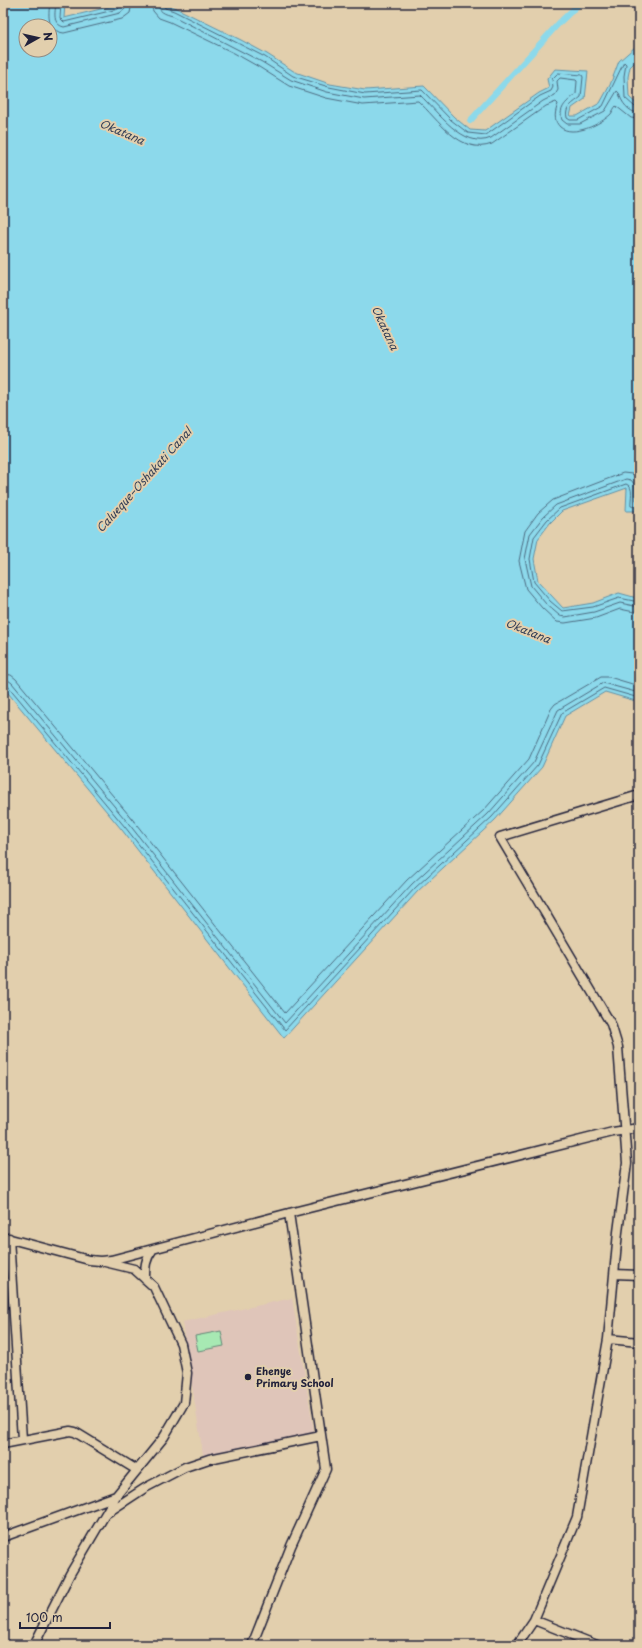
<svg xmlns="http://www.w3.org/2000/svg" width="642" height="1648" font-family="'Playpen Sans',sans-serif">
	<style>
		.built { fill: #dfc5b9 }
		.green { fill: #a7e9b3; stroke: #648677 }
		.water { fill: #8cd9eb; stroke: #6290a5; fill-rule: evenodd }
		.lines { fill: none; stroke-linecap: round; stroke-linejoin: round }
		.shore { stroke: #4c6b81; stroke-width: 1 }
		.canal { stroke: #8cd9eb; stroke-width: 6 }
		.minor-casing { stroke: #22223b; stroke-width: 11 }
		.minor { stroke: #e2cfad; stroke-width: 8 }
		.poi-dot { fill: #22223b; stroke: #e2cfad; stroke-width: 1.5 }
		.labels { text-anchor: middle; stroke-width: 4; stroke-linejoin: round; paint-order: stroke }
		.poi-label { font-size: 10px; font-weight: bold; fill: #22223b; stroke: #e2cfad; text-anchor: start }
		.water-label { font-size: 11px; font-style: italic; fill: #323d55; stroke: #e2cfad }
	</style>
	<rect width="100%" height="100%" fill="#e2cfad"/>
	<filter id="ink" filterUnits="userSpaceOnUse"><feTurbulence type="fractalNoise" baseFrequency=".025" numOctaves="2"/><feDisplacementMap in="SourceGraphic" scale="8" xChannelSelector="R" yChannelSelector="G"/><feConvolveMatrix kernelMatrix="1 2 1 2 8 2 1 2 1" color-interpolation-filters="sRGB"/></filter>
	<g filter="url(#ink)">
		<!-- built -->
		<path class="built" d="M292,1298L314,1432L203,1455L182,1322Z"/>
		<!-- green -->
		<path class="green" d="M221,1331L224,1346L198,1351L195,1336Z"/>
		<!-- water -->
		<path class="water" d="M3,3H65L64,18L125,3H161L176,8L241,40L267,54L295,72L330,84L365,90L424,86L454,117L470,130L485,131L539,93L549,88L547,79L555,69L588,71L585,99L572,108L570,116H577L600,103L610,85L619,61L635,47L638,52V59L630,67L628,77L629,97L639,106V511H626L627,488L562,511L550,523L538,539L534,559L538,581L563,608L593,603L619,593L637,598L639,600V702L605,692L565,716L542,767L495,820L418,891L284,1038L122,830L3,687ZM26,26H50V50H26Z"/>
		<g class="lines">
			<!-- shore -->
			<path class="shore" d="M50,3C48,16 47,31 64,33L122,19L130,13L132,3
				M56,3C55,13 52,24 64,27L120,13L125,9L126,3
				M61,3L60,18L64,22L118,9L121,6V3
				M151,3L153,11L159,18L170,22L234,53L259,67L289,86L326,98L363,105L418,101C438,119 460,156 492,144L546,106L556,102L558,104C555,112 553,120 560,127C573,138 601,124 611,114C613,111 614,108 616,106L631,118L639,119
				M158,3C158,12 165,14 173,16L262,62L291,80L327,92L364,99L420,95C437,111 464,150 491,138L543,101L555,95L558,90L557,81L560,78L576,80L577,81L576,94C568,101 558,107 562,120L567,124H580L605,111L617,91L619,93C621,102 629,113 639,113
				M163,3L165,8L174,11L265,57L293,76L329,87L365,94L422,90L451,120L468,133L486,135L540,96L551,91L553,87L552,79L558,73L582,75L583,77L581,97C574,103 564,107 567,118L570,120H578L603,106L624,62L626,64L624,76L625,98L635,107L639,108
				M639,479L632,474L623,473L553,500L538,513L525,531L519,561L526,589L542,608L557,622L565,623L596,618L620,609L639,613
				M639,502L636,500L635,485L631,480L626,479L556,505L543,517L530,534L525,559L531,586L546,604L560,616L565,617L594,612L620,603L639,607
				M639,507L631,506C630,499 635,487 626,484L560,508L547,520L534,537L530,559L534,582L550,601L562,611L593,607L619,598L639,602
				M3,674L11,675L16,679L133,820L285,1013L407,880L484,810L529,759L551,709L555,704L601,677H609L639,686
				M3,680H8L12,683L129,824L285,1023L412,884L488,814L534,762L558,710L603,683L639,693
				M3,685L8,686L125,827L285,1030L415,888L492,817L538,765L562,713L604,688L639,698"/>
			<!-- canal -->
			<path class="canal" d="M470,121L559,23L580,3"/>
			<!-- minor casing -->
			<g class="minor-casing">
				<path id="minor" d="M639,795L500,837L611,1024L618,1047L627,1163L618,1232L608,1339L639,1342
					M3,1237L89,1260L100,1261L111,1260L289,1213L613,1132L639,1128
					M9,1238L22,1439
					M615,1274L639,1275
					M145,1279C145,1267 145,1259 153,1249
					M3,1444L70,1431L75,1432L137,1470
					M107,1513L145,1488L185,1467L209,1459L321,1436
					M3,1537L116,1496
					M534,1620L597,1645
					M34,1645L70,1574L116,1496L164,1437L184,1403L187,1373L181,1344L154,1287L134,1269L105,1262
					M252,1645L291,1546L326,1469L289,1213
					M517,1645L534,1620L577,1517L608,1339"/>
			</g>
			<!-- minor -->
			<use href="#minor" class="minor"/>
		</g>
	</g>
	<!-- markers -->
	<circle class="poi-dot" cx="248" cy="1377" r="4"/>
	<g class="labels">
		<!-- poi labels -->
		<g class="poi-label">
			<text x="256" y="1375">Ehenye<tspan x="256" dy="12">Primary School</tspan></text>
		</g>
		<!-- water labels -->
		<g class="water-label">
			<text transform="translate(122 132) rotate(23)" y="4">Okatana</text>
			<text transform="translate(385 328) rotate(65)" y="4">Okatana</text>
			<text transform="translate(144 480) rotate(-48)" y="4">Calueque–Oshakati Canal</text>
			<text transform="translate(528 631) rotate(22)" y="4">Okatana</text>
		</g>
	</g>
	<!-- margin -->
	<rect width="642" height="1648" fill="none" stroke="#e2cfad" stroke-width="16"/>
	<rect x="8" y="8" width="626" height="1632" fill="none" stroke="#22223b" stroke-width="1.5" filter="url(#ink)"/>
	<!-- north arrow -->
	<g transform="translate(38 38) rotate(82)"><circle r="19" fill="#e2cfad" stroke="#958a7f"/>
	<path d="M0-3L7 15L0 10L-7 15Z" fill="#22223b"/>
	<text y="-6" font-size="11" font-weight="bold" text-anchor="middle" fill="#22223b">N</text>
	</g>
	<!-- scale -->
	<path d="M20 1622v6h90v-6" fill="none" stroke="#22223b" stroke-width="2"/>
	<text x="26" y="1622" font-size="12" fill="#22223b" stroke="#e2cfad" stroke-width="3" paint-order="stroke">100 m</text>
</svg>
